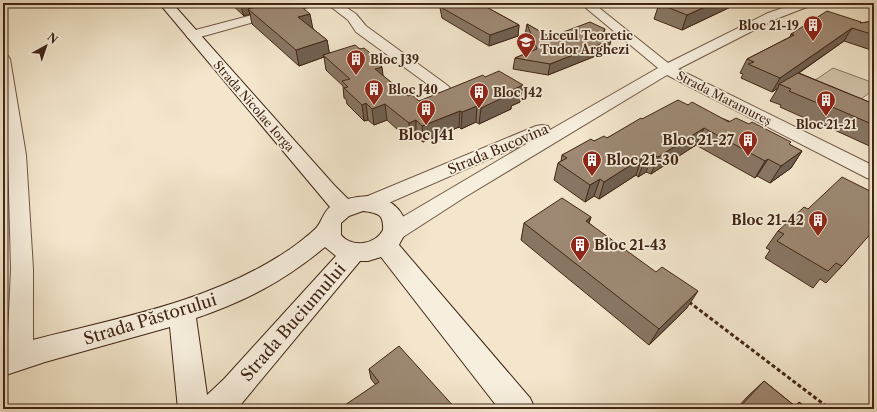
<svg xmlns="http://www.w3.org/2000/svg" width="877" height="412" font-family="'Libre Caslon Text',serif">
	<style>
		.green { fill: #d5c5ad; stroke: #8b7561 }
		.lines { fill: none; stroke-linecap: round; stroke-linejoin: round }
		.street-casing { stroke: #6e5543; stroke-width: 2 }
		.secondary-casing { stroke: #412515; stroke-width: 2 }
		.path { stroke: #412515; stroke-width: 3; stroke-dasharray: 4 2.5; stroke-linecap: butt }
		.street { fill: #f7efde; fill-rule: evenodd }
		.secondary { fill: #f7efde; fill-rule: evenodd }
		.wall { fill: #887664; stroke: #412515 }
		.shaded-wall { fill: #6f6051; stroke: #412515 }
		.building { fill: #9e8974; stroke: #412515 }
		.labels { text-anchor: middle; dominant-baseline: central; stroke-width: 3.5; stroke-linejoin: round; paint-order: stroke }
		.far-poi-label { font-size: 12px; font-weight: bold; fill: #412515; stroke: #f7efde; text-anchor: start }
		.far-street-label { font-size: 12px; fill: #412515; stroke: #f7efde }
		.poi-label { font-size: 14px; font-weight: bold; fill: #412515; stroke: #f7efde; text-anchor: end }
		.street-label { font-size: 14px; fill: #412515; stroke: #f7efde }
		.near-street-label { font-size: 17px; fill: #412515; stroke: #f7efde }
	</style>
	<rect width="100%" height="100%" fill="#f3e6cc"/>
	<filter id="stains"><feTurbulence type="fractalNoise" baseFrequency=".005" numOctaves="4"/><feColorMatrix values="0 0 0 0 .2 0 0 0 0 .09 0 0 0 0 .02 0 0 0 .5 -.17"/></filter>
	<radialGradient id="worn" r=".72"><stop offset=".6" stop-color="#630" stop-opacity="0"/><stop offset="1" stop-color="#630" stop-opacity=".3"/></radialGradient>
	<path class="green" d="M833,68L874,83V89L855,104L808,85Z"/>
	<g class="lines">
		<defs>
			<path id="street" d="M298,3H317L315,5L193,39L188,38L186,35L188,32Z
				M326,3H340L356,14L366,26L447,85L450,88L447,91L442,93L437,91L356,32L348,20Z
				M580,3H593L668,63L768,13L797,3H814L812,5L776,19L678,69L874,166V180L867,178L667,75L465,197L403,237L396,239L389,237L385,231L389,225L533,140L377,208L370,210L363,208L360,203L363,198L536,126L542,125L548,126L550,130L658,68Z
				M3,55L8,56L10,59L26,155L33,269V357L29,366L20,369L11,366L7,357L11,269L8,155L3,115Z"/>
			<path id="secondary" d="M159,3H172L334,185L348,199C369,193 392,196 403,216C406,220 407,225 406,231C405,235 401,240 399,245L530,398L535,409H499L381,257L368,261H360L237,409H178L170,327L45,362L3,376V348C97,321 200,308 284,253C291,249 312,233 317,227C322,221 323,213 330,207ZM363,211C378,213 384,214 383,230C375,245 352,248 341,235V223L349,216ZM325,247L336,256L224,379L207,395L196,318C246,301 284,281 325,247Z"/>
		</defs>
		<use href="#street" class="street-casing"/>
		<use href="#secondary" class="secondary-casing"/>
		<path class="path" d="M689,302L830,409"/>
		<use href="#street" class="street"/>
		<use href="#secondary" class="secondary"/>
	</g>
	<path class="wall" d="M230,3H297L313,29L327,40L329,53L360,49L380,61L383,76L408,96L419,101L520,102L511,106V109L479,124L476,122L461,129L459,127L423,142L416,137L409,140L387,120L374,125L368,120L364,121L347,104L346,99L344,98L343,86L326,70L324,57L299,66L252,24L250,14L244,16Z
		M439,3H479L519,25L518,36L489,46L442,18Z
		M662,3H739L682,30L654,19L659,4Z
		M874,21V51L844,41L799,73L874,104V148L819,123L818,124L780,107L781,105L770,101L778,88L772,92L741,78L743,74L740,73L747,59L790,37L791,34Z
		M527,24L550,37L605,29L604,33L611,40L608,51L548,75L513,69L515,58L531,51L525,35Z
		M688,105L790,145L802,151L791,168L770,183L757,176L755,178L696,145L651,174L646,172L638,177L636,175L599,199L594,196L585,202L554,180L558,163L561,161L562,155L594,141L607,138L642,119Z
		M874,193V240L868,236L842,266L826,283L820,279L813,288L765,258L770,250L766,248L778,231L808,209Z
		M591,217L589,223L687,308L649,345L521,240L524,223Z
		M369,369L456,409L375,384L371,379Z
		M764,381L795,406L799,402L808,409H736L748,396Z"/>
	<path class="shaded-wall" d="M96,3H115L98,7Z
		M240,3H284L248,9L250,14L244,16Z
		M714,3H739L682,30L687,15Z
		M310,14L313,29L301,32L298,17Z
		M519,25L518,36L489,46L490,35Z
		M852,28L844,41L781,85L779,84L778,88L772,92L780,78Z
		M327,40L330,56L323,55L324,57L299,66L296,50Z
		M611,40L608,51L548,75L550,64Z
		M380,61L381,67H382L384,83L375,69L377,63Z
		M523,85L520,102L511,106V109L479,124L481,108L510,91Z
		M366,103L368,120L364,121L362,105Z
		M385,104L387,120L374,125L372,109Z
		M477,106L476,122L461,129L462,112Z
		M460,111L459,127L423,142L422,126Z
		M416,120V137L409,140V123Z
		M704,128L696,145L651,174L658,157Z
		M802,151L791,168L770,183L781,166Z
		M653,155L646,172L638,177L645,160Z
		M642,158L636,175L599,199L604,182Z
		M768,159L757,176L755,178L765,161Z
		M600,179L594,196L585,202L590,185Z
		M591,217L585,234L586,221Z
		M698,291L687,308L649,345L659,329Z"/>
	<path class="building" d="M272,3H297L310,14L298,17L327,40L296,50L248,9Z
		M441,3H479L519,25L490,35L442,8Z
		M662,3H714L687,15L659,4Z
		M827,11L861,22L860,23L874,21V35L852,28L780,78L748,64L754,62L747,59L794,35L791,34Z
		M590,22L605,29L603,33L611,40L550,64L515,58L537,49L527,24L550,37Z
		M355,45L360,49L364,48L380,61L377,63L382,67L375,69L408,96L412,95L419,101L483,75L485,77L499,71L523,85L510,91L513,93L481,108L477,106L462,112L460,111L422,126L416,120L409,123L385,104L372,109L366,103L362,105L344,88L348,87L342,81L350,79L323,55Z
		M798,73L874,104V125L830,106L829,108L789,91L791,89L779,84Z
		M678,100L688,105L692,102L729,122L736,118L749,124L752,122L791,142L789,144L802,151L781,166L768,159L765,161L704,128L658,157L653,155L645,160L642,158L604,182L600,179L590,185L558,163L567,158L562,155L591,139L594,141L604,136L607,138L641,118L642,119Z
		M842,177L874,193V230L842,266L836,263L828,271L777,241L784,234L778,231L804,207L808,209Z
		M562,198L591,217L586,221L656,272L662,267L698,291L659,329L524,223Z
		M399,346L456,409H339L379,382L369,369Z
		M764,381L796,407L799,402L808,409H738Z"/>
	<defs>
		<symbol id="building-pin" viewBox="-11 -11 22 30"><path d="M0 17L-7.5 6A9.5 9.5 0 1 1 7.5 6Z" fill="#8f2418" stroke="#f7efde"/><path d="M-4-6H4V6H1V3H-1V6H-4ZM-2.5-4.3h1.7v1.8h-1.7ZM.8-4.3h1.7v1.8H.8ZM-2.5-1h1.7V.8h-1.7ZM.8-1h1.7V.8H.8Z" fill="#fff"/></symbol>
		<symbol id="school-pin" viewBox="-11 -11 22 30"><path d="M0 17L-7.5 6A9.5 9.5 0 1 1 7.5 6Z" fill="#8f2418" stroke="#f7efde"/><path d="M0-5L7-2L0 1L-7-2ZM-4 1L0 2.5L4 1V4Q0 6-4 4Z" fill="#fff"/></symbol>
	</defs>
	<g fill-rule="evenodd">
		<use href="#building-pin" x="802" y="14" width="22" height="30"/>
		<use href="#school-pin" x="515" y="31" width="22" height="30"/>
		<use href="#building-pin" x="345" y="48" width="22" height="30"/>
		<use href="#building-pin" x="363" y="78" width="22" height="30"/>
		<use href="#building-pin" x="468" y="81" width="22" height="30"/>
		<use href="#building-pin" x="815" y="89" width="22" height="30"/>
		<use href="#building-pin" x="415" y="98" width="22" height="30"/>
		<use href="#building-pin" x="737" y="129" width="22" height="30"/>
		<use href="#building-pin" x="581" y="149" width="22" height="30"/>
		<use href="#building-pin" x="807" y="209" width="22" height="30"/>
		<use href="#building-pin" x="569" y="234" width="22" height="30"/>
	</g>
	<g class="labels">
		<g class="far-poi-label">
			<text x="799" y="25" text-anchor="end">Bloc 21-19</text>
			<text x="540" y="35">Liceul Teoretic<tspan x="540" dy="14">Tudor Arghezi</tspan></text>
			<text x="370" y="59">Bloc J39</text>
			<text x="388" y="89">Bloc J40</text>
			<text x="493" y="92">Bloc J42</text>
			<text x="826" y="124" text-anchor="middle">Bloc 21-21</text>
		</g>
		<g class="far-street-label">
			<text transform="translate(724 98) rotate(27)">Strada Maramureș</text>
			<text transform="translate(254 106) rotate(49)">Strada Nicolae Iorga</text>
		</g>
		<g class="poi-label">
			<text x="426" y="135" text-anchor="middle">Bloc J41</text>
			<text x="734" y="140">Bloc 21-27</text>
			<text x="606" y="160" text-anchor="start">Bloc 21-30</text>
			<text x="804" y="220">Bloc 21-42</text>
			<text x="594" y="245" text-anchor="start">Bloc 21-43</text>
		</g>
		<g class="street-label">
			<text transform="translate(498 149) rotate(-23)">Strada Bucovina</text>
		</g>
		<g class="near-street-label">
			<text transform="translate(150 319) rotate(-17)">Strada Păstorului</text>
			<text transform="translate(293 322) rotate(-49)">Strada Buciumului</text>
		</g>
	</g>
	<rect width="877" height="412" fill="none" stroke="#f3e6cc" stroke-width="16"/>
	<rect x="4" y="4" width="869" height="404" fill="none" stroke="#412515" stroke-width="2"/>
	<rect x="8" y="8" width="861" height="396" fill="none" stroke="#412515"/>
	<g transform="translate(46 46) rotate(40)" stroke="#f7efde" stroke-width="3" paint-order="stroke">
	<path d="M0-3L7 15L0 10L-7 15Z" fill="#412515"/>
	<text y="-6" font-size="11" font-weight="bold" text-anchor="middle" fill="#412515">N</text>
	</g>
	<rect width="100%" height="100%" filter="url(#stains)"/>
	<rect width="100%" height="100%" fill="url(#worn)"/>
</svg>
